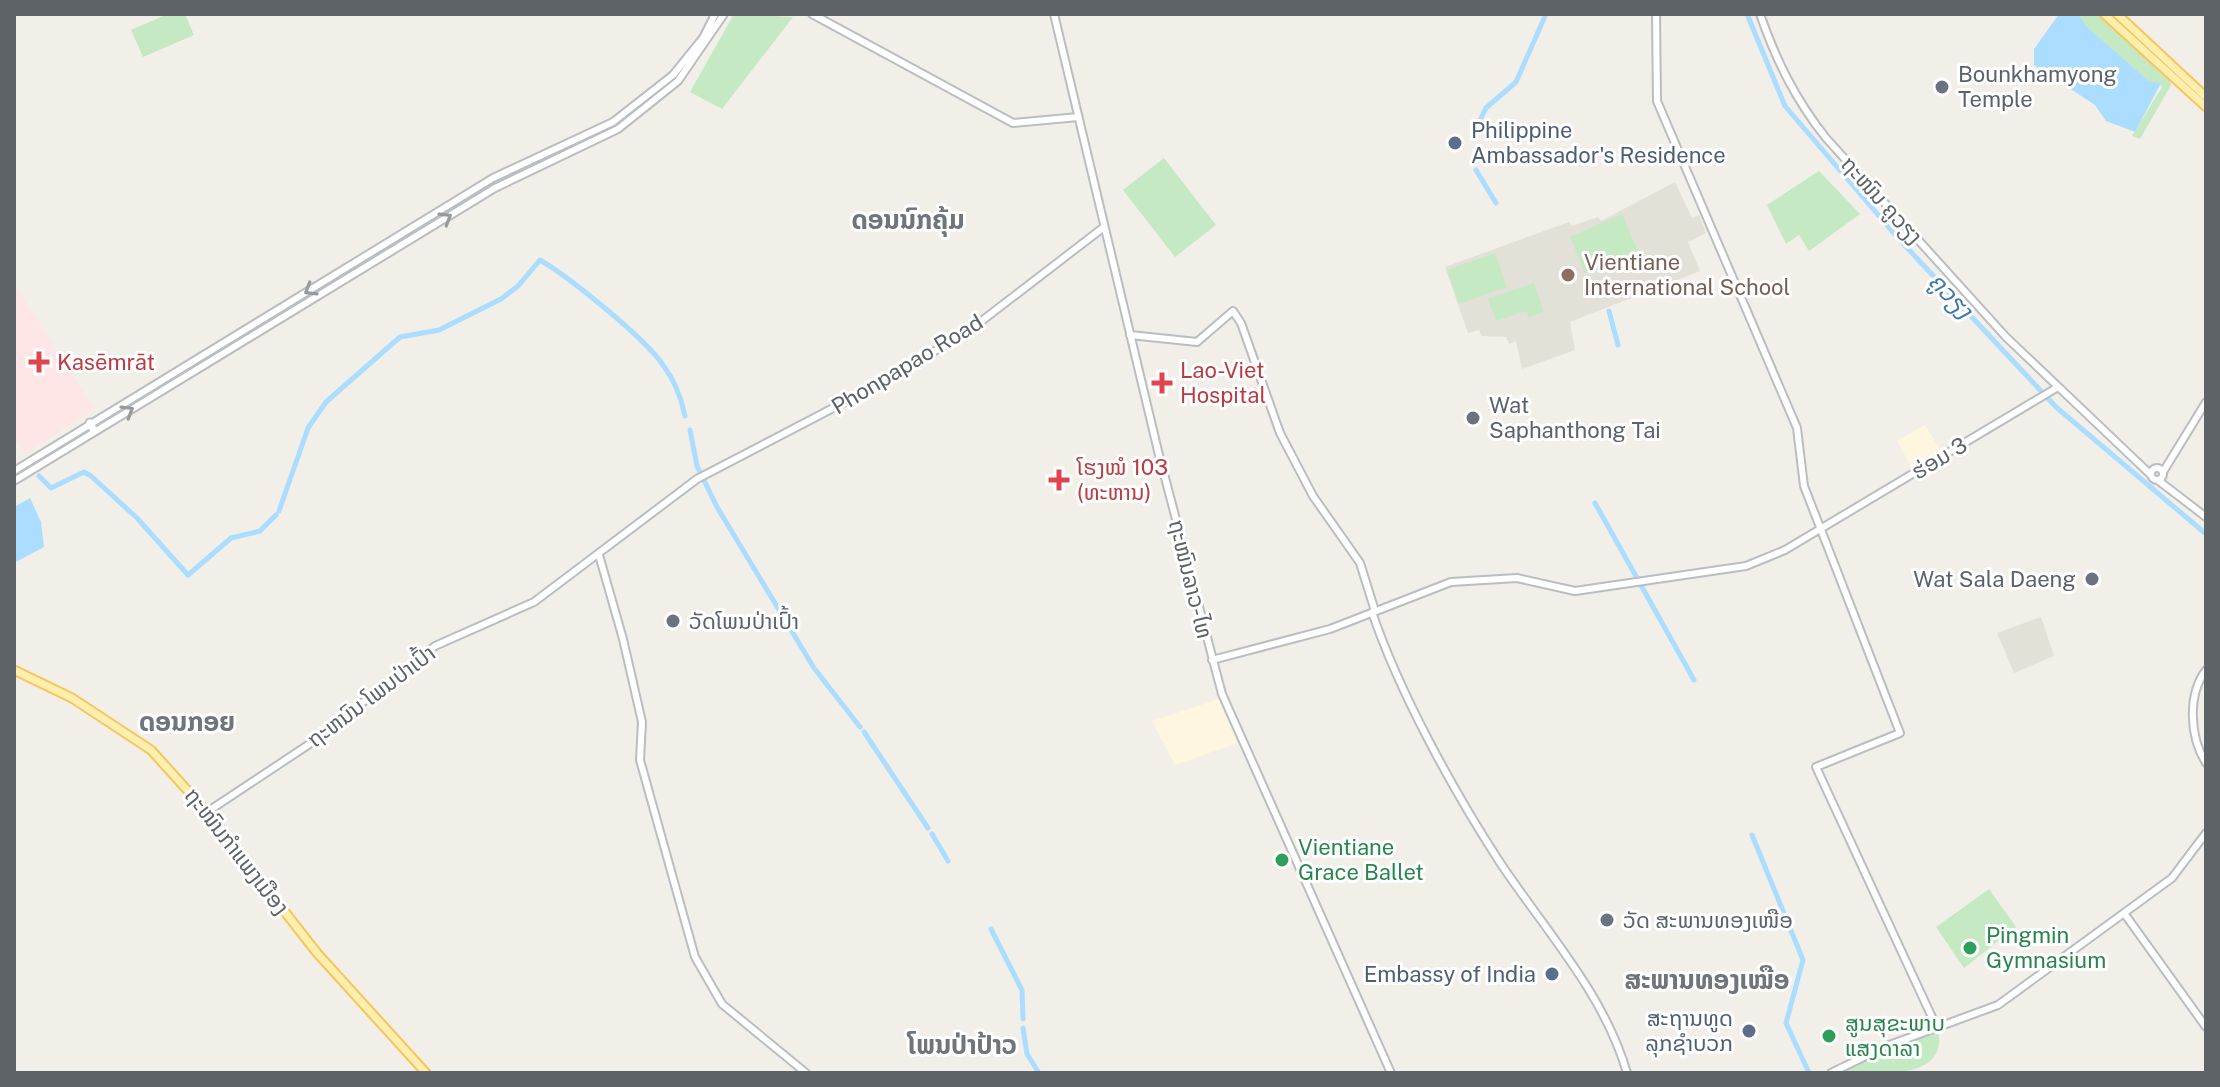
<svg xmlns="http://www.w3.org/2000/svg" width="2220" height="1087" font-family="'Public Sans','Noto Sans Lao',sans-serif">
	<style>
		.commercial { fill: #fff6df }
		.education { fill: #e3e0d8 }
		.medical { fill: #fde6e5 }
		.green { fill: #c5e9c3 }
		.water { fill: #adf }
		.lines { fill: none; stroke-linecap: round; stroke-linejoin: round }
		.canal { stroke: #adf; stroke-width: 5 }
		.tertiary-casing { stroke: #babdc1; stroke-width: 10 }
		.secondary-casing { stroke: #babec3; stroke-width: 11 }
		.primary-casing { stroke: #f8c55a; stroke-width: 11 }
		.tertiary { stroke: #fff; stroke-width: 6 }
		.secondary { stroke: #fff; stroke-width: 7 }
		.primary { stroke: #ffefaf; stroke-width: 7 }
		.oneway { stroke: #969a9d }
		.worship-dot { fill: #6b7280; stroke: #fff; stroke-width: 3 }
		.service-dot { fill: #5c6f8a; stroke: #fff; stroke-width: 3 }
		.education-dot { fill: #8d6e63; stroke: #fff; stroke-width: 3 }
		.health-dot { fill: #e0444e; stroke: #fff; stroke-width: 3 }
		.leisure-dot { fill: #2e9e5b; stroke: #fff; stroke-width: 3 }
		.labels { text-anchor: middle; dominant-baseline: central; stroke-width: 6; stroke-linejoin: round; paint-order: stroke }
		.worship-label { font-size: 22px; fill: #5b616d; stroke: #fff; text-anchor: start }
		.service-label { font-size: 22px; fill: #4e5e75; stroke: #fff; text-anchor: end }
		.street-label { font-size: 22px; fill: #5e6368; stroke: #fff }
		.education-label { font-size: 22px; fill: #785e54; stroke: #fff; text-anchor: start }
		.health-label { font-size: 22px; fill: #be3a42; stroke: #fff; text-anchor: start }
		.leisure-label { font-size: 22px; fill: #27864d; stroke: #fff; text-anchor: start }
		.water-label { font-size: 24px; font-style: italic; fill: #3d79ae; stroke: #fff }
		.quarter-label { font-size: 26px; font-weight: bold; fill: #6f757a; stroke: #fff }
	</style>
	<rect width="100%" height="100%" fill="#f1efe7"/>
	<path class="commercial" d="M1925,425L1941,451L1912,468L1897,441Z
		M1219,699L1237,743L1175,765L1152,721Z"/>
	<path class="education" d="M1675,182L1692,218L1699,215L1706,233L1688,242L1700,271L1570,322L1575,350L1522,369L1516,341L1509,344L1506,337L1482,336L1479,330L1468,333L1445,267L1569,222L1571,226L1598,217L1601,221Z
		M2041,617L2054,656L2014,673L1997,633Z"/>
	<path class="medical" d="M14,284L94,409L26,453L14,441Z"/>
	<path class="green" d="M168,14H185L194,35L143,57L131,30Z
		M734,14L793,17L722,109L690,92Z
		M2078,14H2097L2169,78L2171,85L2140,139L2132,136L2162,87L2160,84L2150,82L2086,27Z
		M1164,158L1216,225L1175,257L1123,190Z
		M1819,171L1860,214L1809,251L1799,235L1786,244L1767,205Z
		M1622,214L1638,251L1585,273L1570,237Z
		M1495,253L1507,287L1459,304L1447,270Z
		M1534,283L1544,312L1529,317L1527,311L1496,321L1488,299Z
		M1989,889L2016,927L1964,968L1936,927Z
		M1937,1028C1954,1085 1863,1073 1831,1073Z"/>
	<path class="water" d="M2059,14H2078L2087,27L2150,82L2161,83L2135,132L2106,121L2095,105L2034,65V49Z
		M30,498L41,522L44,547L14,563V507Z"/>
	<g class="lines">
		<path class="canal" d="M1747,14L1785,106L1897,237L2056,407L2206,534
			M1473,134L1486,108L1516,82L1546,14
			M1476,170L1496,203
			M1589,286L1597,294
			M1609,311L1618,345
			M690,430L697,466L717,507L814,668L860,727
			M39,476L51,488L84,472L91,476L137,518L188,575L231,538L260,531L276,515
			M1595,503L1694,680
			M279,511L308,428L326,402L400,337L439,330L501,299L518,286L540,260C569,277 645,338 663,365C675,381 681,396 685,416
			M864,732L928,828
			M932,834L948,861
			M1752,835L1803,960L1786,1023L1809,1073
			M991,929L1022,990L1023,1019
			M1023,1028L1027,1054L1039,1073"/>
		<defs>
			<path id="tertiary" d="M812,14L1013,123L1078,117
				M1054,14L1158,451L1222,694L1391,1073
				M1656,14L1657,101L1797,428L1804,486L1900,733L1816,767L1937,1028
				M1760,14C1776,60 1795,99 1826,138L2006,337L2151,475
				M1130,335L1197,342L1233,311L1241,323L1280,433L1313,496L1360,563L1375,611
				M2151 474a6 6 0 1 1 12 0a6 6 0 1 1-12 0Z
				M14,471L493,178L613,122L673,75L703,38L715,14
				M2163,472L2206,402
				M14,481L495,188L618,129L678,81L724,14
				M2159,481L2206,517
				M599,555L623,639L642,722L640,760L695,957L722,1004L806,1073
				M1372,612C1399,692 1453,790 1499,861C1544,929 1604,993 1627,1073
				M1212,660L1330,629L1451,582L1517,578L1575,591L1746,566L1785,550L2058,387
				M2206,670C2187,695 2190,738 2206,763
				M207,812L308,745L435,646L534,602L697,479L860,394L966,333L1104,227
				M2124,913L2206,1027
				M1831,1073L1884,1047L1998,1005L2172,878L2206,833"/>
			<path id="secondary" d="M90,423L94,431"/>
			<path id="primary" d="M2104,14L2206,107
				M2117,14L2206,97
				M14,670L72,698L151,750L207,812L317,953L426,1073"/>
		</defs>
		<use href="#tertiary" class="tertiary-casing"/>
		<use href="#secondary" class="secondary-casing"/>
		<use href="#primary" class="primary-casing"/>
		<use href="#tertiary" class="tertiary"/>
		<use href="#secondary" class="secondary"/>
		<use href="#primary" class="primary"/>
	</g>
	<defs><path id="oneway-chevron" d="M-2-3.5L2.5 0L-2 3.5" fill="none" stroke-width="1.6" stroke-linecap="round" stroke-linejoin="round" transform="scale(2)"/></defs>
	<g class="oneway">
		<use href="#oneway-chevron" transform="translate(446 218) rotate(-31)"/>
		<use href="#oneway-chevron" transform="translate(310 290) rotate(149)"/>
		<use href="#oneway-chevron" transform="translate(128 411) rotate(-31)"/>
	</g>
	<g class="worship-dot">
		<circle cx="1942" cy="87" r="8"/>
		<circle cx="1473" cy="418" r="8"/>
		<circle cx="2092" cy="579" r="8"/>
		<circle cx="673" cy="621" r="8"/>
		<circle cx="1607" cy="920" r="8"/>
	</g>
	<g class="service-dot">
		<circle cx="1455" cy="143" r="8"/>
		<circle cx="1552" cy="974" r="8"/>
		<circle cx="1749" cy="1031" r="8"/>
	</g>
	<circle class="education-dot" cx="1568" cy="275" r="8"/>
	<g class="health-dot">
		<path d="M35 350h8v8h8v8h-8v8h-8v-8h-8v-8h8z"/>
		<path d="M1158 371h8v8h8v8h-8v8h-8v-8h-8v-8h8z"/>
		<path d="M1055 468h8v8h8v8h-8v8h-8v-8h-8v-8h8z"/>
	</g>
	<g class="leisure-dot">
		<circle cx="1282" cy="860" r="8"/>
		<circle cx="1970" cy="948" r="8"/>
		<circle cx="1829" cy="1036" r="8"/>
	</g>
	<g class="labels">
		<g class="worship-label">
			<text x="1958" y="74">Bounkhamyong<tspan x="1958" dy="25">Temple</tspan></text>
			<text x="1489" y="405">Wat<tspan x="1489" dy="25">Saphanthong Tai</tspan></text>
			<text x="2076" y="579" text-anchor="end">Wat Sala Daeng</text>
			<text x="689" y="621">ວັດໂພນປ່າເປົ້າ</text>
			<text x="1623" y="920">ວັດ ສະພານທອງເໜືອ</text>
		</g>
		<g class="service-label">
			<text x="1471" y="130" text-anchor="start">Philippine<tspan x="1471" dy="25">Ambassador's Residence</tspan></text>
			<text x="1536" y="974">Embassy of India</text>
			<text x="1733" y="1018">ສະຖານທູດ<tspan x="1733" dy="25">ລຸກຊຳບວກ</tspan></text>
		</g>
		<g class="street-label">
			<text transform="translate(1882 200) rotate(48)">ຖະໜົນ ຄູວຽງ</text>
			<text transform="translate(907 364) rotate(-31)">Phonpapao Road</text>
			<text transform="translate(1939 458) rotate(-31)">ຮ່ອມ 3</text>
			<text transform="translate(1191 579) rotate(76)">ຖະໜົນລາວ-ໄທ</text>
			<text transform="translate(371 696) rotate(-37)">ຖະຫນົນ ໂພນປ່າເປົ້າ</text>
			<text transform="translate(237 851) rotate(52)">ຖະໜົນກຳແພງເມືອງ</text>
		</g>
		<g class="education-label">
			<text x="1584" y="262">Vientiane<tspan x="1584" dy="25">International School</tspan></text>
		</g>
		<g class="health-label">
			<text x="57" y="362">Kasēmrāt</text>
			<text x="1180" y="370">Lao-Viet<tspan x="1180" dy="25">Hospital</tspan></text>
			<text x="1077" y="467">ໂຮງໝໍ 103<tspan x="1077" dy="25">(ທະຫານ)</tspan></text>
		</g>
		<g class="leisure-label">
			<text x="1298" y="847">Vientiane<tspan x="1298" dy="25">Grace Ballet</tspan></text>
			<text x="1986" y="935">Pingmin<tspan x="1986" dy="25">Gymnasium</tspan></text>
			<text x="1845" y="1023">ສູນສຸຂະພາບ<tspan x="1845" dy="25">ແສງດາລາ</tspan></text>
		</g>
		<g class="water-label">
			<text transform="translate(1951 295) rotate(47)">ຄູວຽງ</text>
		</g>
		<g class="quarter-label">
			<text x="908" y="219">ດອນນົກຄຸ້ມ</text>
			<text x="187" y="721">ດອນກອຍ</text>
			<text x="1707" y="979">ສະພານທອງເໝືອ</text>
			<text x="962" y="1044">ໂພນປ່າປ້າວ</text>
		</g>
	</g>
	<rect width="2220" height="1087" fill="none" stroke="#5e6368" stroke-width="32"/>
</svg>
